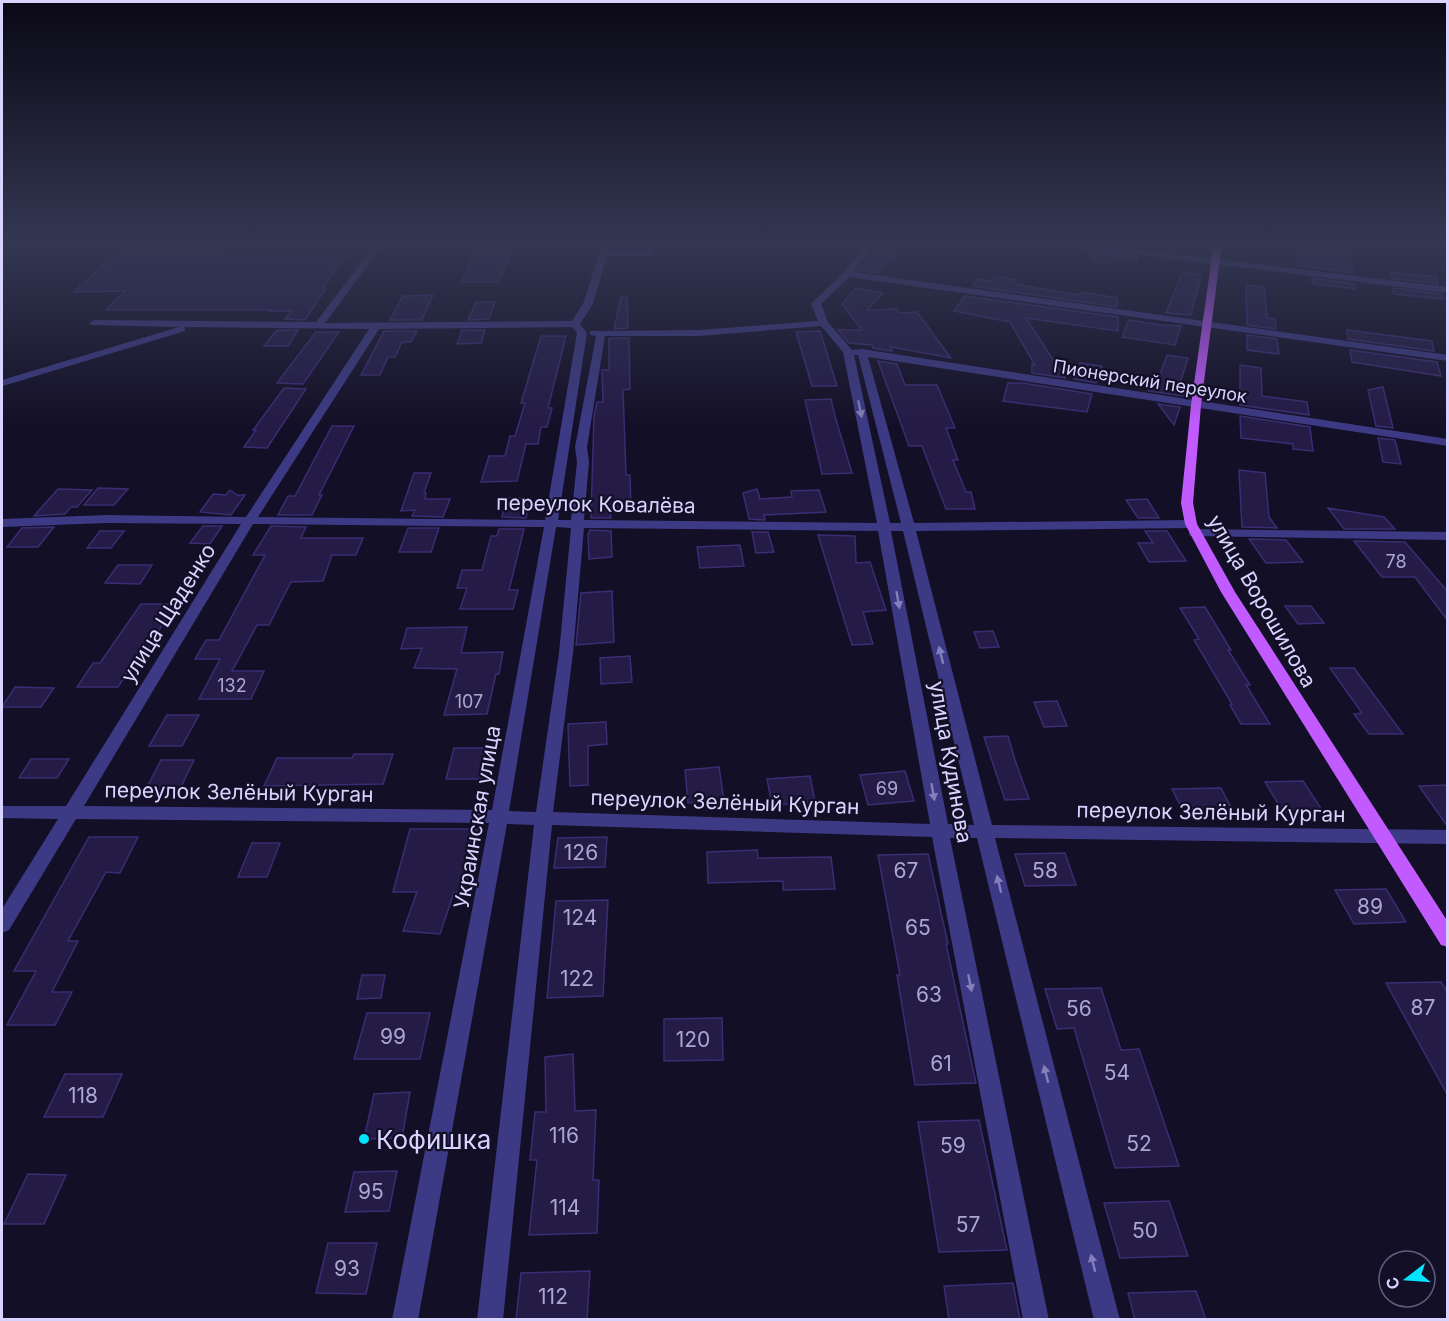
<svg xmlns="http://www.w3.org/2000/svg" width="1449" height="1321" font-family="Inter,sans-serif">
	<style>
		.building { fill: #241b47; stroke: #3b2d73; stroke-width: 1.5 }
		.lines { fill: none; stroke-linecap: round; stroke-linejoin: round }
		.minor { fill: #3d3a85; fill-rule: evenodd }
		.major { fill: #c25bff; fill-rule: evenodd }
		.oneway { fill: #837fbc }
		.poi-dot { fill: #00e5ff; stroke: #130f26; stroke-width: 2 }
		.labels { text-anchor: middle; dominant-baseline: central; stroke-width: 4.5; stroke-linejoin: round; paint-order: stroke }
		.far-street-label { font-size: 18px; fill: #d9d4ff; stroke: #130f26 }
		.number-label { font-size: 18px; fill: #aca6d1 }
		.street-label { font-size: 21px; fill: #d9d4ff; stroke: #130f26 }
		.near-number-label { font-size: 21px; fill: #aca6d1 }
		.near-poi-label { font-size: 26px; fill: #d9d4ff; stroke: #130f26; text-anchor: start }
	</style>
	<rect width="100%" height="100%" fill="#130f26"/>
	<path class="building" d="M189,242H229L218,254H346L324,286L326,288L305,320L285,319L292,311H270L271,310H106L125,291L74,292L125,245H186Z
		M480,242H515L499,282H461Z
		M884,242H907L878,273L857,270Z
		M1302,242H1348L1353,273L1296,265Z
		M1078,250L1137,257V261L1112,257L1109,263L1094,261V253Z
		M1182,272L1201,275L1191,315L1166,313Z
		M1390,272L1436,277L1438,284L1391,278Z
		M995,276L1015,280L1013,283L1036,288L1080,295L1083,292L1117,298V307L972,286L978,279L991,282Z
		M1312,278L1355,284L1356,289L1313,284Z
		M1246,285L1264,287L1267,318L1275,319L1276,329L1247,325Z
		M856,288L883,293L867,310L897,309L899,313L917,312L951,358L891,347L892,351L873,348L872,345L849,343L838,330H862L842,304Z
		M1393,288L1442,294L1443,299L1394,294Z
		M433,295L422,320H390L403,296Z
		M965,296L1118,317V331L1026,318L1065,378L1032,373V364L1035,365L1010,322L954,311Z
		M621,297H627L628,328L614,329Z
		M476,302H495L489,319L468,320Z
		M1129,320L1162,325L1181,326L1175,345L1122,337Z
		M277,330H298L288,346H264Z
		M462,330H485L481,343L457,344Z
		M1347,330L1432,341L1434,351L1348,339Z
		M384,331H417L411,342H402L395,357H388L380,375H361Z
		M820,331L837,386H812L796,332Z
		M316,332H339L303,384L277,383Z
		M1247,335L1277,339L1279,354L1247,350Z
		M541,336H566L548,408H552L547,427H541L538,444H526L517,481L481,482L489,456H505L510,436H515L525,403H521Z
		M612,338H629L630,389L623,390L626,475H630L631,509L610,510L611,518H591L594,416L597,402H603L602,370H609V339Z
		M1350,350L1437,362L1441,376L1352,362Z
		M1167,355L1188,358L1179,386L1186,387L1183,396L1149,391L1140,379L1157,382Z
		M878,361L897,364L905,385H937L955,428H946L958,460H953L966,492H971L975,509H946L922,446H909Z
		M1080,363L1102,366L1096,383L1074,379Z
		M1240,365L1261,368L1262,396L1307,402L1309,415L1240,405Z
		M1008,383H1023L1092,394L1087,412L1003,401Z
		M1383,387L1393,428L1376,426L1368,390Z
		M284,388L306,389L267,448L244,447L256,430H253Z
		M831,399L835,416L852,473L822,474L805,400Z
		M1158,404L1180,407L1174,425Z
		M1240,416L1310,427L1313,451L1293,449V444L1241,438Z
		M332,426H354L319,495H322L312,515H278L288,496H295Z
		M1378,438L1395,440L1401,464L1383,462Z
		M1239,470L1265,473L1269,517L1277,528L1242,527Z
		M414,473H431L424,493H426L425,499H450L443,517L412,516L415,510L401,511Z
		M98,488L128,489L114,505H84Z
		M58,489L92,490L77,507H71L65,514L34,516Z
		M757,489L760,499L792,497L791,491L819,490L826,512L764,515L765,520L749,519L743,493Z
		M230,490L237,495H245L231,515L200,512L213,494L226,495Z
		M506,498H531L526,518L502,517Z
		M1147,499L1159,518H1138L1126,500Z
		M1328,508L1384,517L1395,529H1344Z
		M203,526H222L210,544L190,543Z
		M271,526L306,527L301,538H363L356,555H332L323,581L291,582L269,625H257L232,671H264L251,699H199L220,659H195L206,640H219L265,555H253Z
		M54,527L38,547H7L22,528Z
		M408,528H439L431,552H399Z
		M499,529H524L509,590H518L513,609H460L467,588H457L462,570H482L491,536H497Z
		M590,530L611,531L612,557L589,559L588,535Z
		M100,531H124L111,548H87Z
		M1145,531H1167L1186,561L1149,562L1138,543H1153Z
		M752,532H768L774,552L756,553Z
		M818,535L855,536L856,563L870,562L886,610L863,612L873,644L852,645Z
		M1249,539L1286,540L1303,562L1266,563Z
		M1354,541L1405,542L1448,592V621L1415,577H1382Z
		M740,545L744,566L700,568L697,547Z
		M118,565H152L140,584L105,583Z
		M612,591L614,642L576,645L581,593Z
		M141,604H175L147,650H142L118,687H77L93,663H100Z
		M1285,606H1311L1324,623L1298,624Z
		M1205,607L1231,650H1228L1250,685H1246L1270,724H1241L1230,705L1232,704L1194,640L1199,639L1180,608Z
		M467,627L461,653L503,652L499,674H496L487,714L444,715L457,669L414,668L422,648L401,649L407,628Z
		M993,631L999,647L980,648L974,632Z
		M630,656L632,682L601,684L600,658Z
		M1330,668H1354L1403,734H1369L1354,714L1362,713Z
		M15,687L54,688L41,707H2Z
		M1057,701L1067,726L1044,727L1034,702Z
		M167,715H199L182,746H149Z
		M606,722L607,744L588,746V785L570,786L568,724Z
		M1008,736L1015,760L1029,799L1005,800L984,737Z
		M454,748H493L486,779H446Z
		M354,754H393L383,784L264,786L277,758H352Z
		M31,759H69L57,778H19Z
		M161,760H194L180,789H146Z
		M719,767L724,801L688,803L685,770Z
		M905,771L914,801L868,805L860,775Z
		M810,776L815,802L772,805L767,779Z
		M1303,781L1322,810L1283,812L1265,782Z
		M1448,785V827L1419,786Z
		M1221,788L1232,809L1183,811L1172,789Z
		M410,829H478L464,893L454,892L440,934L403,931L417,892H393Z
		M89,837H138L120,873L106,872L68,941H78L52,992H72L55,1025H7L36,971H14Z
		M607,837L605,867L554,868L558,838Z
		M252,843H280L267,877H238Z
		M757,850L758,858L831,857L835,889L783,890V881L708,883L707,852Z
		M1065,853L1076,885L1025,886L1015,854Z
		M928,854L948,944H946L976,1083L915,1085L897,975H900L878,855Z
		M1386,889L1406,922L1354,924L1335,890Z
		M608,900L603,996L547,998L556,901Z
		M362,975H385L381,998L357,999Z
		M1441,982L1448,993V1096L1386,983Z
		M1101,988L1121,1050L1139,1049L1179,1166L1115,1168L1074,1028L1057,1029L1045,989Z
		M367,1013H430L420,1059H354Z
		M722,1018L723,1060L664,1061V1019Z
		M573,1054L575,1111L596,1110L593,1180H599L597,1233L529,1235L537,1160H530L535,1112H546L545,1057Z
		M65,1074H122L103,1117H44Z
		M410,1092L402,1138L364,1139L374,1094Z
		M979,1120L1007,1250L939,1252L918,1122Z
		M397,1171L389,1211L345,1212L354,1172Z
		M28,1174L66,1175L44,1224H4Z
		M1169,1201L1188,1256L1120,1258L1104,1203Z
		M328,1243H377L366,1294L316,1293Z
		M590,1271L587,1320H516L521,1273Z
		M1013,1283L1020,1320H949L944,1286Z
		M1196,1291L1206,1320H1135L1128,1293Z"/>
	<g class="lines">
		<path class="minor" d="M377,242H385L325,323L572,321L583,304L603,242H611L608,251L650,250L654,253L650,256H607L593,304L580,324L587,333L558,520H571L577,462L575,447L596,336L590,335V331L699,330L818,321L811,304L844,272L868,242H876L853,272L1448,355V361L849,277L821,304L828,322L852,350L862,349L1448,439V446L868,357L914,523L1191,520L1197,524L1191,528L916,531L992,825L1448,830V844L995,838L1120,1320H1094L977,838H950L1049,1320H1023L932,837L552,825L503,1320H477L534,825L507,824L418,1320H392L489,823L76,819L9,930L2,933V909L58,819L2,818V806H66L241,524L106,523L2,527V519L106,515L246,517L369,329L185,327V331L6,385L2,386V380L179,327L91,325L89,323L94,320L316,322ZM821,326L843,352L877,523L584,520L589,462L587,447L605,336H699ZM572,327L577,333L545,520L258,517L379,329ZM854,355H858L901,523H890ZM253,524L544,527L492,810L84,806ZM556,527L571,528L559,653L536,812L509,811ZM584,528L878,531L930,824L553,812L573,653ZM891,531H903L974,825L948,824Z
			M1050,242H1072L1448,287V293L1054,244Z
			M1195,529L1448,532V540L1190,536L1189,533L1190,530Z"/>
		<path class="major" d="M1214,242H1222L1201,405L1193,503L1197,524L1235,592L1448,922V947L1441,945L1221,592L1185,524L1181,503L1191,405Z"/>
	</g>
	<defs><path id="oneway-solid" d="M-6-.8H1V-3.2L6.5 0L1 3.2V.8H-6Z" transform="scale(1.5)"/></defs>
	<g class="oneway">
		<use href="#oneway-solid" transform="translate(860 409) rotate(78)"/>
		<use href="#oneway-solid" transform="translate(898 600) rotate(80)"/>
		<use href="#oneway-solid" transform="translate(941 655) rotate(-104)"/>
		<use href="#oneway-solid" transform="translate(933 792) rotate(80)"/>
		<use href="#oneway-solid" transform="translate(999 884) rotate(-104)"/>
		<use href="#oneway-solid" transform="translate(970 983) rotate(79)"/>
		<use href="#oneway-solid" transform="translate(1046 1074) rotate(-104)"/>
		<use href="#oneway-solid" transform="translate(1093 1263) rotate(-104)"/>
	</g>
	<linearGradient id="sky" x2="0" y2="1"><stop stop-color="#0a0815"/><stop offset="0.57" stop-color="#333752"/><stop offset="1" stop-color="#333752" stop-opacity="0"/></linearGradient>
	<rect width="1449" height="427" fill="url(#sky)"/>
	<circle class="poi-dot" cx="364" cy="1139" r="6"/>
	<g class="labels">
		<g class="far-street-label">
			<text transform="translate(1150 381) rotate(9)">Пионерский переулок</text>
		</g>
		<g class="number-label">
			<text x="1396" y="561">78</text>
			<text x="232" y="685">132</text>
			<text x="469" y="701">107</text>
			<text x="887" y="788">69</text>
		</g>
		<g class="street-label">
			<text transform="translate(596 504) rotate(1)">переулок Ковалёва</text>
			<text transform="translate(1262 601) rotate(60)">улица Ворошилова</text>
			<text transform="translate(168 613) rotate(-58)">улица Щаденко</text>
			<text transform="translate(951 762) rotate(80)">улица Кудинова</text>
			<text transform="translate(239 792) rotate(1)">переулок Зелёный Курган</text>
			<text transform="translate(725 802) rotate(2)">переулок Зелёный Курган</text>
			<text transform="translate(1211 812) rotate(1)">переулок Зелёный Курган</text>
			<text transform="translate(477 817) rotate(-80)">Украинская улица</text>
		</g>
		<g class="near-number-label">
			<text x="581" y="852">126</text>
			<text x="906" y="870">67</text>
			<text x="1045" y="870">58</text>
			<text x="1370" y="906">89</text>
			<text x="580" y="917">124</text>
			<text x="918" y="927">65</text>
			<text x="577" y="978">122</text>
			<text x="929" y="994">63</text>
			<text x="1423" y="1007">87</text>
			<text x="1079" y="1008">56</text>
			<text x="393" y="1036">99</text>
			<text x="693" y="1039">120</text>
			<text x="941" y="1063">61</text>
			<text x="1117" y="1072">54</text>
			<text x="83" y="1095">118</text>
			<text x="564" y="1135">116</text>
			<text x="1139" y="1143">52</text>
			<text x="953" y="1145">59</text>
			<text x="371" y="1191">95</text>
			<text x="565" y="1207">114</text>
			<text x="968" y="1224">57</text>
			<text x="1145" y="1230">50</text>
			<text x="347" y="1268">93</text>
			<text x="553" y="1296">112</text>
		</g>
		<g class="near-poi-label">
			<text x="376" y="1139">Кофишка</text>
		</g>
	</g>
	<rect width="1449" height="1321" fill="none" stroke="#d9d4ff" stroke-width="6"/>
	<g transform="translate(1407 1279) rotate(253)"><circle r="28" fill="#130f26" stroke="#625e7d" stroke-width="1.5"/>
	<path d="M0-4.5L10 22L0 15L-10 22Z" fill="#00e5ff"/>
	<text y="-9" font-size="16" font-weight="bold" text-anchor="middle" fill="#d9d4ff">С</text>
	</g>
</svg>
